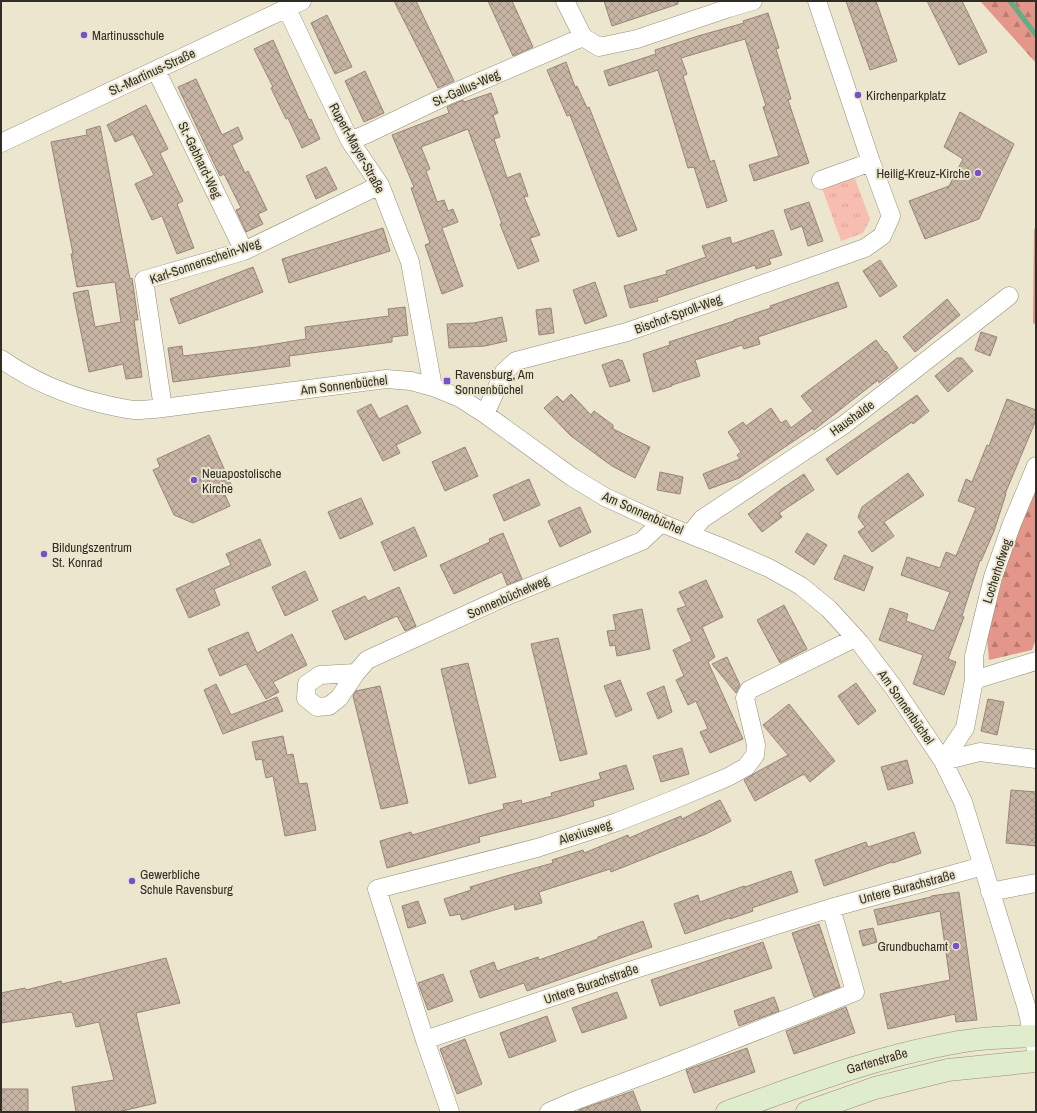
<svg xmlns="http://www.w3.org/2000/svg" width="1037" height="1113" font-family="'Archivo Narrow',sans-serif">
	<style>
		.grass { fill: url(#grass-tufts) }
		.forest { fill: url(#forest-firs) }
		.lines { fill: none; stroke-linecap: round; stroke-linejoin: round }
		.stream { stroke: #62ad86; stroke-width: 5 }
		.building { fill: url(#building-cross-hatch); stroke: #978575 }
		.minor-casing { stroke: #938e78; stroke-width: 19 }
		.secondary-casing { stroke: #938e78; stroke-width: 23 }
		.minor { stroke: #fff; stroke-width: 18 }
		.secondary { stroke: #e0edcd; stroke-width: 22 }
		.poi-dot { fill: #7751ca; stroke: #ece6cf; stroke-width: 1.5 }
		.labels { text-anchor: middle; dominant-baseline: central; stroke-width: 4; stroke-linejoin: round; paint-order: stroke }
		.poi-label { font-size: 13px; fill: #2f2d24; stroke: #ece6cf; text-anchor: start }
		.street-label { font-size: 13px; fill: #2f2d24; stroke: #ece6cf }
	</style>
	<defs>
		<pattern id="grass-tufts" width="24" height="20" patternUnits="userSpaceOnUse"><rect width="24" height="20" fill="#f8bdb1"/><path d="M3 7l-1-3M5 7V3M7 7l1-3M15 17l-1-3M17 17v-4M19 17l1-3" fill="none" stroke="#d5a398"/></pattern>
		<pattern id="forest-firs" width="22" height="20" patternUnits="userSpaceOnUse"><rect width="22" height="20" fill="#e39689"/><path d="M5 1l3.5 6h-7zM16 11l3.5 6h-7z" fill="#b87b70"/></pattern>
		<pattern id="building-cross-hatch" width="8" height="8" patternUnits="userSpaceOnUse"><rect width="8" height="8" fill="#c7b4a4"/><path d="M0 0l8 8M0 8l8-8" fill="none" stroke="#a29385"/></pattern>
	</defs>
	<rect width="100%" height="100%" fill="#ece6cf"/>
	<path class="grass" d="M854,176L870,219L863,233L841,241L822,188Z"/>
	<path class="forest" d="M980,1H1036V63Z
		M1036,225V325L1033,323L1034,230Z
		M1036,488V639L1032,650L989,660L987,638L1009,553Z"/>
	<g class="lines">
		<path class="stream" d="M1010,1L1036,35"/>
	</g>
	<path class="building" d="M394,1H416L454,81L438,88Z
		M488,1H512L533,47L513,56Z
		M604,1H678V4L612,26Z
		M846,1H876L897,61L870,70Z
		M927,1H962L987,52L959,65Z
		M768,13L779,48L776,49L791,99L788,100L809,163L754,181L749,165L779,156L763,107L766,106L745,39L681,58L687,74L683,76L710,162L714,160L727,201L707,208L694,167L688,168L658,70L609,86L604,71L656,54L655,50L698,36L744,23L743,21Z
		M327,15L352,67L335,74L311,23Z
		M273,40L309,120L311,119L320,139L302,148L288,118L286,119L271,88L273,87L254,49Z
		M566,62L575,87L577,86L587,108L589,107L637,230L618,237L570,115L567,116L547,70Z
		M365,71L384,113L364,122L345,81Z
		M196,79L222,135L238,127L243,139L232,145L245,173L248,171L267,210L258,214L263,224L246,232L236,210L241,208L224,174L220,176L178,87Z
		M491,93L498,113L493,115L500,137L494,139L507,178L520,173L528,196L524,197L540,235L530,238L539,261L518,269L500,224H502L468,129L421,147L430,169L426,171L437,202L444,200L448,211L453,209L458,222L442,228L463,286L442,294L425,245L430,243L411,188L414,187L392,135L449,113L447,107L463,100L464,102Z
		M146,105L168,149L160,153L183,201L177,204L194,248L177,254L162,216L152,220L135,184L154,175L133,134L115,142L107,125Z
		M960,112L1014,144L979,219L925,239L909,201L949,186L963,159L944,147Z
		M100,126L130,279L132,278L138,320H134L142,377L126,379L123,364L89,372L73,293L88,290L95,327L121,322L115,282L77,287L71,254H73L51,142L87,135L86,130Z
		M326,167L337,189L316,199L306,176Z
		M809,202L823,241L808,246L802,226L791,230L784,210Z
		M383,228L390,251L289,283L282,259Z
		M773,230L782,255L769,259L771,264L756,269L755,265L657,298L658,301L630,308L624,286L667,274L666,271L706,257L702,246L730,237L732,244Z
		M880,260L897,286L880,297L863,271Z
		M253,267L263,292L179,324L170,299Z
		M595,282L607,316L585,324L573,290Z
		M838,282L847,307L758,337L760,344L744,349L742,345L695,360L700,376L672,385V386L653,392L643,354L670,345L669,342L734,321V320L771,308L770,306Z
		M947,299L960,315L915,352L903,337Z
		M405,307L408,335L392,337V342L289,356L290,366L173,382L168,348L182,346L183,356L257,347L306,339L305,327L389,316L388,309Z
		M551,308L554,333L539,335L536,310Z
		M502,317L507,341L485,346L449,348L447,324L474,323Z
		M981,332L997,337L990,356L975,350Z
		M876,340L885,352L886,351L898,368L879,383L878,380L814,430L813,428L739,478L709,489L703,474L740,459L737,455L741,452L728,432L743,422L746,426L771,408L781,423L786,420L791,428L813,411L801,396Z
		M957,358H962L973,371L948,392L935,376Z
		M619,359L620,361L622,360L630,381L610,387L602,365Z
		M571,394L591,415L594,411L613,425V429L650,447L635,478L612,466L571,436L544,408L557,396L563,402Z
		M917,395L929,411L913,424L912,422L837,475L826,459Z
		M1007,399L1036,410V420L1005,494H1006L994,531L981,561L980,560L962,616L964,617L948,659L956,662L944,695L913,684L923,655L879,640L890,608L908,614L906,621L934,631L950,592L901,575L907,557L940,568L946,552L956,556L976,508L958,501L966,479L972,482L987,445L989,446Z
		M371,404L379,419L407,405L421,433L396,445L400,453L383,461L357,411Z
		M209,435L234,491L225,495L230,506L193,523L174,515L153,470L160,467L157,459Z
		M465,447L478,476L445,491L432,462Z
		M660,472L683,477L680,494L657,490Z
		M908,473L924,495L884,522L894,536L872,552L858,532L865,527L858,517L862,507Z
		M804,474L814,490L779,513L782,517L762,532L748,514L783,488Z
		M529,479L540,505L504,521L493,495Z
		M361,498L373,524L340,539L328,512Z
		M580,507L591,532L560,547L548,521Z
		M414,527L427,556L394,571L381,542Z
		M503,533L522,579L507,585L502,572L454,594L440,565L490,542L489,539Z
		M807,533L827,545L814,565L795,552Z
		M260,539L271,565L214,589L220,605L189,618L176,589L231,565L226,554Z
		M844,555L873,567L864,591L834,579Z
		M305,571L318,600L285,616L272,587Z
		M706,580L723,617L702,627L715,657L708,662L743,739L710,753L700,732L708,729L696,701L688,705L676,680L684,676L673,650L692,641L677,609L686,606L679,592Z
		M399,587L416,626L405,631L397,616L345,640L332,611L365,596L368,601Z
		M784,605L807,649L780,663L757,620Z
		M642,609L650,649L617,656L615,645L610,646L607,631L616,630L613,615Z
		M248,632L257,653L292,634L307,665L273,682L279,692L266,699L246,664L220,676L208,649Z
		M558,638L587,754L560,761L531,644Z
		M727,657L740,685L736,693L712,664Z
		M468,663L496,777L469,784L441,669Z
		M620,680L632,710L616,717L604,686Z
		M856,683L876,711L858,725L838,696Z
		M216,684L231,715L277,697L283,711L223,734L204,690Z
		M380,686L408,803L381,809L353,696L356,691Z
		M664,686L672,712L658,719L647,693Z
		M988,699L1004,702L997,735L981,731Z
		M789,704L835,761L810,782L804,774L755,801L744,780L755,773L788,755L763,725Z
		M283,736L287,755L293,754L299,784L307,783L316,830L285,836L273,776L266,778L262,759L256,760L252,742Z
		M682,748L689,774L661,782L653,756Z
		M907,760L913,783L888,790L881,767Z
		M626,765L634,789L593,801L594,806L558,817L479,837L480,842L387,868L380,841L411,832L412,835L493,812L504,809L503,804L513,802L521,800L522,804L552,796L551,793L601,779L599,773Z
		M1011,790L1036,792V846L1006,843Z
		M720,800L731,821L706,834L611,872L610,869L539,892L542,903L515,910L514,904L462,920L460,914L450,916L444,899L471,890L470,887L506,876L553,863L552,860L583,850L584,853L628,835L629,838L681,816L682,819Z
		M914,832L921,853L893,863L892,862L824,886L815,860L866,842L868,847Z
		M791,871L798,892L752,908L753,911L730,919L729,918L685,934L674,904L698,895L700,902L744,886L745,887Z
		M959,892L977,1020L956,1022L955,1014L888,1029L880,994L950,980L940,911L878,925L874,910L931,897V896Z
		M418,901L426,923L408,928L402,906Z
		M643,921L652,947L527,991L524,983L480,998L470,971L494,962L497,971L538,957L539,960L598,939V937Z
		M819,924L840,987L814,997L792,933Z
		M873,928L877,942L863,946L859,931Z
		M763,942L772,968L660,1006L651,980Z
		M166,958L180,1003L136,1013L156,1103L118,1112H76L72,1087L114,1080L99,1022L76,1027L72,1012L1,1023V993L25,988L26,990L61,981L62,984Z
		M443,974L453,1001L428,1010L418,983Z
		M617,992L627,1018L582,1033L572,1008Z
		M774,997L779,1011L739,1026L734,1011Z
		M846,1007L855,1033L794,1054L786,1031Z
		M547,1016L556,1041L509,1058L500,1033Z
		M465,1039L482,1084L457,1094L440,1049Z
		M747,1048L755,1072L694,1093L686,1070Z
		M1,1089H28V1112H1Z
		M633,1091L641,1112H579V1110Z"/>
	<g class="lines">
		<defs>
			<path id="minor" d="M565,1L583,37L599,47L637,39L729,8L753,1
				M287,9L350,141L380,185L410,262L433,387
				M156,70L244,251
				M350,141L369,133L444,97L583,37
				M1,143L302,1
				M821,180L871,162
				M1,359C31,380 63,394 99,403C111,406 123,409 135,410C144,410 154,409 163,408L386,379L411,381L433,387L460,398L485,414L572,477L605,497L661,523L721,547L769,568L801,586L829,609L860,643L894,688L943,761L963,802L1027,1009L1036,1050
				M163,408L144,280L244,251L380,185
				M485,414L504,372L516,361L627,332L865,248L882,236L891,216L871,162L817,1
				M690,534L702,519L845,424L1009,296
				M356,673L339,698L329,706L317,707L306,698L307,684L320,675L356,673L367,660L507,596L642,541L661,523
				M974,680V656L993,577L1011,526L1036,466
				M943,761L965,728L974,680L1036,661
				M943,761L980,752L1036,759
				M990,892L1036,883
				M425,1040L629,971L831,908L983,866
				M450,1112L425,1040L377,889L537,848L617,822L673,800L728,777L746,767L755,755L756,745L745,698L749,690L855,638
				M549,1112L574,1101L665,1067L855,992L831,908"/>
			<path id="secondary" d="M727,1112C800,1086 872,1058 948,1044C977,1038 1007,1037 1036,1036
				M807,1112L875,1088L948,1070L1036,1061"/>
		</defs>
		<use href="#minor" class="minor-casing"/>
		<use href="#secondary" class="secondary-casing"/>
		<use href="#minor" class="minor"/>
		<use href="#secondary" class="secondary"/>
	</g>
	<g class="poi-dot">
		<circle cx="84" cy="35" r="4"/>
		<circle cx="858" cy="95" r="4"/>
		<circle cx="978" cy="173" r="4"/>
		<rect x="443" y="377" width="8" height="8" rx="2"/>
		<circle cx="194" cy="480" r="4"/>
		<circle cx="44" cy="554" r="4"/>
		<circle cx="132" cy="881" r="4"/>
		<circle cx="956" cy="946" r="4"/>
	</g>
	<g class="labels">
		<g class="poi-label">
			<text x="92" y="35">Martinusschule</text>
			<text x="866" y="95">Kirchenparkplatz</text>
			<text x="970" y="173" text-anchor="end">Heilig-Kreuz-Kirche</text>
			<text x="455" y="374">Ravensburg, Am<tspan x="455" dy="15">Sonnenbüchel</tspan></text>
			<text x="202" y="473">Neuapostolische<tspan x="202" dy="15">Kirche</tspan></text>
			<text x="52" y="547">Bildungszentrum<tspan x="52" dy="15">St. Konrad</tspan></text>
			<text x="140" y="874">Gewerbliche<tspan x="140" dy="15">Schule Ravensburg</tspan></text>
			<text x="948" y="946" text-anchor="end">Grundbuchamt</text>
		</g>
		<g class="street-label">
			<text transform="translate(152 72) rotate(-25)">St.-Martinus-Straße</text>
			<text transform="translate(466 88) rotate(-24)">St.-Gallus-Weg</text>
			<text transform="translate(357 148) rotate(61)">Rupert-Mayer-Straße</text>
			<text transform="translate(200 160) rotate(64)">St.-Gebhard-Weg</text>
			<text transform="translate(205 261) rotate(-19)">Karl-Sonnenschein-Weg</text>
			<text transform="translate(678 314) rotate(-20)">Bischof-Sproll-Weg</text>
			<text transform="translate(344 385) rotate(-7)">Am Sonnenbüchel</text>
			<text transform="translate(852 418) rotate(-36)">Haushalde</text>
			<text transform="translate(643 513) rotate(24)">Am Sonnenbüchel</text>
			<text transform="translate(997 571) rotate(-72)">Locherhofweg</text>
			<text transform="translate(508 597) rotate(-24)">Sonnenbüchelweg</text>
			<text transform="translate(906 707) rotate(55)">Am Sonnenbüchel</text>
			<text transform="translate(585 832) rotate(-18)">Alexiusweg</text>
			<text transform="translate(907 887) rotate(-15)">Untere Burachstraße</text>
			<text transform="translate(591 984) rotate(-19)">Untere Burachstraße</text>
			<text transform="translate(877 1061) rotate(-16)">Gartenstraße</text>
		</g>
	</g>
	<rect width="1037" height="1113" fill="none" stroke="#2f2d24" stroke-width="4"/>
</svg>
